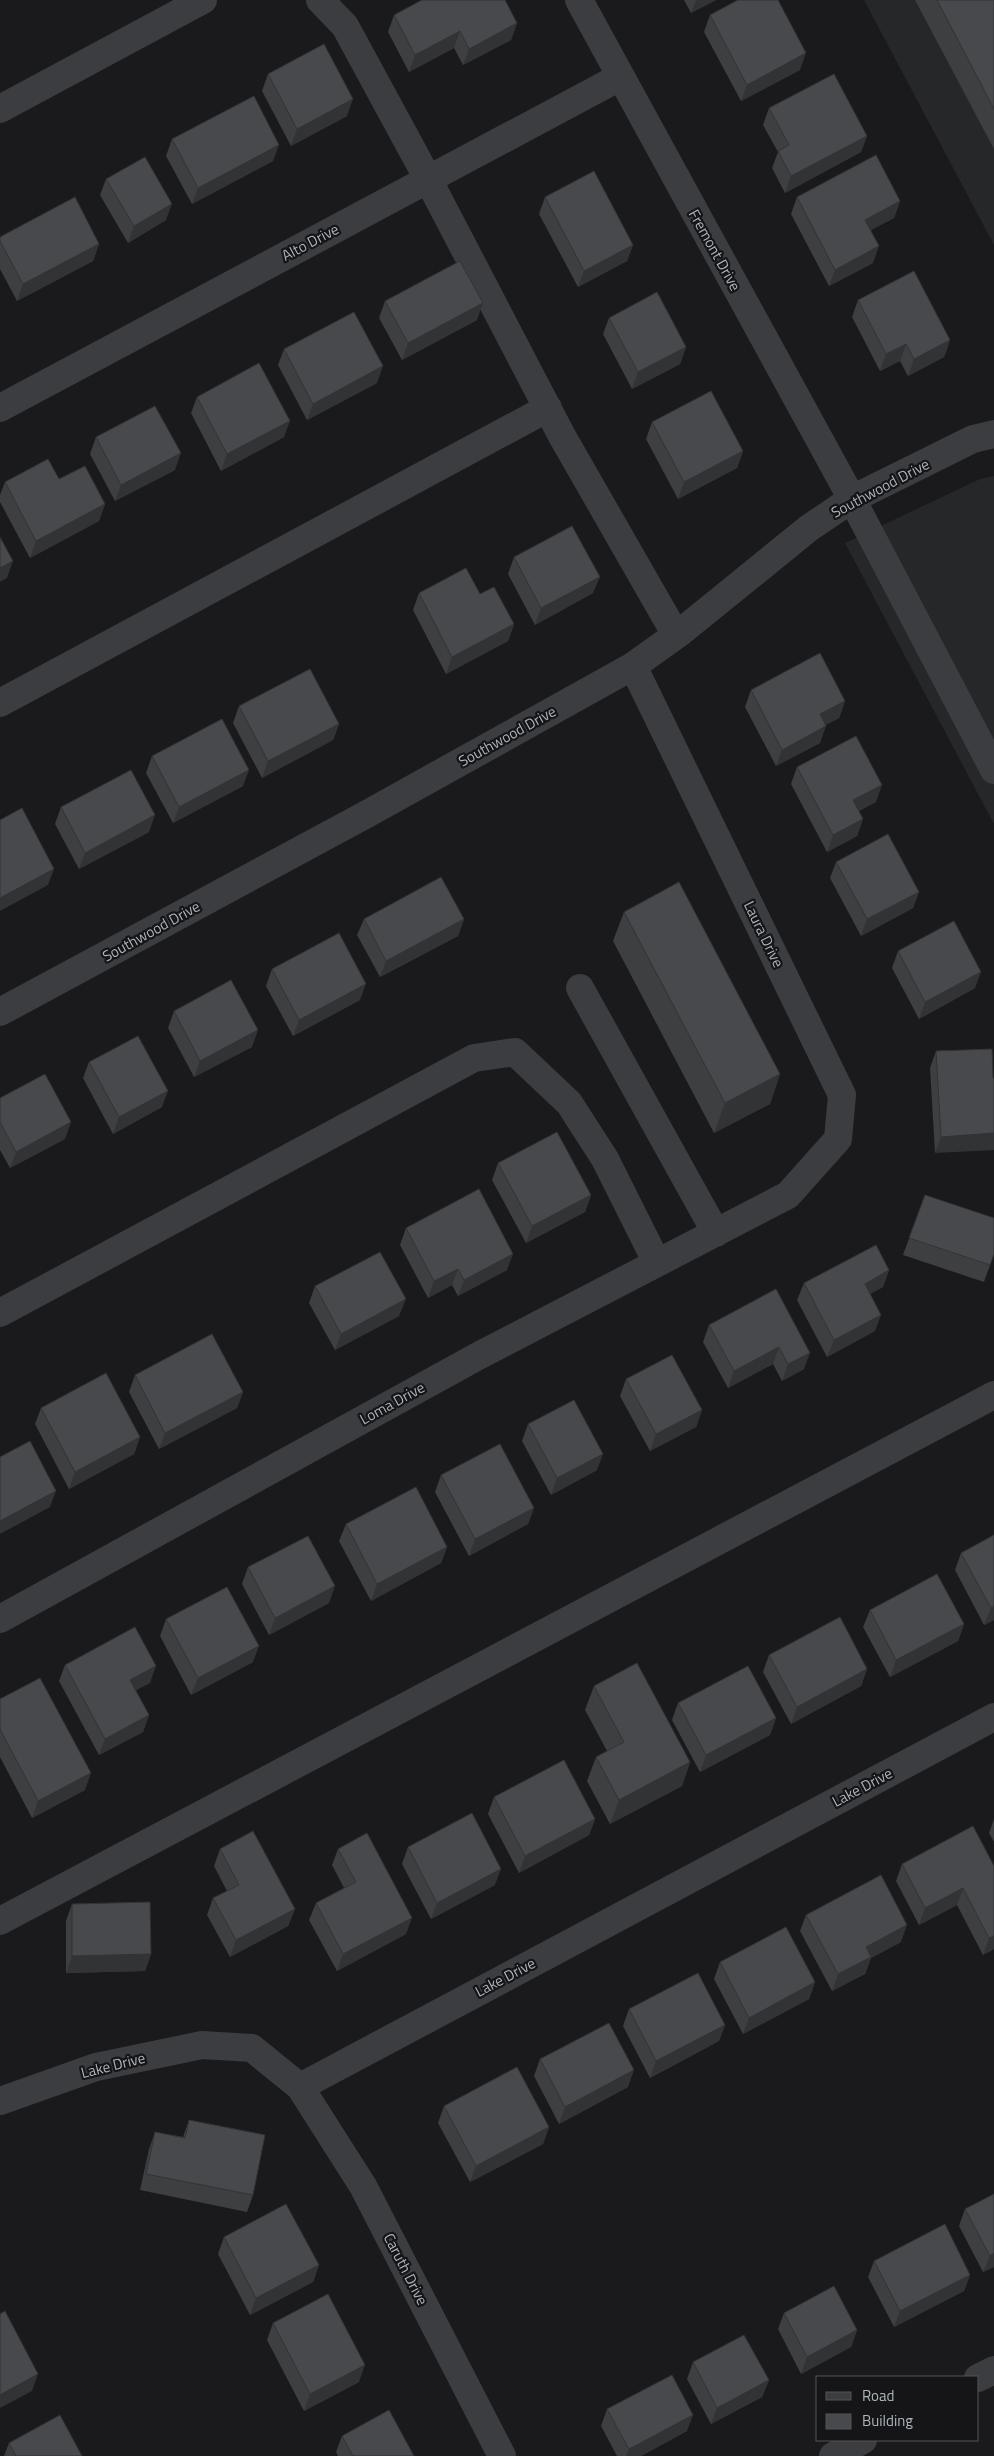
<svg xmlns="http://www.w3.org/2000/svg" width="994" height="2456" font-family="'Titillium Web',sans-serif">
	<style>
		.built { fill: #262729 }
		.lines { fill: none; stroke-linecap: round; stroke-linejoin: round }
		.minor { stroke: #3b3d41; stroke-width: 28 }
		.wall { fill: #3d3f41 }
		.shaded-wall { fill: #323335 }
		.building { fill: #47494c; stroke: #323335 }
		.labels { text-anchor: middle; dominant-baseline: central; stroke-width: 4.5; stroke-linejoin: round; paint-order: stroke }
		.street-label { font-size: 15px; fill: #adb4bb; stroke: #151517 }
	</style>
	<rect width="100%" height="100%" fill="#1a1a1c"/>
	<path class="built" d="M864,0H994V245Z
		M994,476V824L845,543L980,479Z"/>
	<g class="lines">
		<path class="minor" d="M320,0L345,26L428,179L562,436L676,635
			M579,0L852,499L994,770
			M0,109L203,0
			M0,408L620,77
			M0,703L548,408
			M580,988L716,1233
			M0,1012L367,814L633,666L682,631L809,528L852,499L973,439L994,434
			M0,1313L474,1058L515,1052L569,1103L605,1159L657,1263
			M0,1619L480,1355L788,1195L838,1139L842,1095L633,666
			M0,1921L994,1395
			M300,2087L994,1717
			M0,2101L96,2067L202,2045L252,2048L300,2087L363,2186L502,2456
			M978,2378L994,2370
			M833,2456L863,2440"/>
	</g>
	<path class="wall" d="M684,0H716L691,13Z
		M915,0H994V149Z
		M394,15L517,23L511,40L463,65L454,48L409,72L388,32Z
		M710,15L800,70L741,101L704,32Z
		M268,74L347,116L291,146L262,91Z
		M769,108L867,136L861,152L785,193L772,168L778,152L763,125Z
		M172,139L273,161L192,204L166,156Z
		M106,179L166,220L128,243L100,195Z
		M545,197L633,245L627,261L578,287L539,214Z
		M797,197L900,201L894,218L871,230L873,263L829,286L791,214Z
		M0,237L99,244L93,261L17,301L0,269Z
		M858,300L950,340L944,357L908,376L900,361L880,371L852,317Z
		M385,301L477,320L402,360L379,318Z
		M609,318L686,347L680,364L632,389L603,334Z
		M284,349L377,383L307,420L278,365Z
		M197,397L284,437L221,471L191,413Z
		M652,422L743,451L737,468L678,499L646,439Z
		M96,437L175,470L115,501L90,454Z
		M59,479L105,504L99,521L30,558L0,502V495L5,482Z
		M514,557L593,593L535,625L508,574Z
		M419,593L480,594L514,624L508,641L446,674L413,610Z
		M751,690L845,701L839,718L825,725L820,743L776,766L745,707Z
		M239,706L339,724L333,740L262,778L233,723Z
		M152,756L243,786L173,823L146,773Z
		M797,767L876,802L859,811L863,819L857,836L827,852L791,784Z
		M61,807L149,832L79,869L55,824Z
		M836,862L919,892L913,908L861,936L830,878Z
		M624,912L780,1074L770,1104L714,1133L613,941Z
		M364,919H464L458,936L380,977L357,935Z
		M898,951L975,988L919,1019L892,968Z
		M272,969L360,1000L293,1036L266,986Z
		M174,1011L252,1047L194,1077L168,1028Z
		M992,1049L935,1153L930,1068L936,1051Z
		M89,1062L162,1107L113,1134L83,1078Z
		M0,1098L65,1139L10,1168L0,1150Z
		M498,1163L591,1195L585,1212L526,1243L492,1180Z
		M925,1195L994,1254L984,1282L903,1255Z
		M406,1228L507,1270L458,1296L452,1285L428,1298L400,1245Z
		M889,1270L883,1287L870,1294L875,1331L827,1357L797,1300L804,1283Z
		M315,1286L399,1316L335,1350L309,1303Z
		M776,1289L804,1369L782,1381L773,1364L728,1388L703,1342L709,1325Z
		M135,1375L243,1392L237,1408L159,1449L129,1392Z
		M626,1379L702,1410L696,1427L650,1451L620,1396Z
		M41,1408L140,1437L134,1454L69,1489L35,1424Z
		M528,1424L597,1470L551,1495L522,1441Z
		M441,1475L534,1508L528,1524L469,1556L435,1492Z
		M346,1524L447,1547L441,1563L371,1601L339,1541Z
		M994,1535V1620L984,1625L955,1570L961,1553Z
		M248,1567L329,1603L269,1635L242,1584Z
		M870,1610L964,1624L958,1641L890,1677L863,1627Z
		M166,1619L253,1662L191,1695L160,1636Z
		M769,1655L867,1669L861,1686L791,1724L763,1672Z
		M65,1665L150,1683L135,1690L149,1715L143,1732L99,1755L59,1681Z
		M594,1686L690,1762L682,1786L610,1824L587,1781L596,1757L607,1751L585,1710Z
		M0,1699L85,1790L32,1818L0,1757Z
		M678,1703L776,1718L770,1735L700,1772L672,1720Z
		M494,1797L595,1819L589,1835L519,1873L488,1814Z
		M994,1819V1842L989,1833Z
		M408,1847L495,1885L431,1919L402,1864Z
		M220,1849L295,1909L288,1926L230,1957L207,1915L213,1898L227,1891L214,1866Z
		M338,1849L406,1934L337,1971L309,1920L316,1903L344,1888L332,1865Z
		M902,1864L994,1866V1949L983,1955L957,1905L919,1925L896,1881Z
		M72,1904L151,1954L145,1971L66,1973V1921Z
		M806,1915L901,1942L871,1958L865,1974L832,1991L800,1931Z
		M720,1962L815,1982L809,1999L743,2034L714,1979Z
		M629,2009L725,2025L719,2041L650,2078L623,2026Z
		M540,2059L628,2087L559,2124L534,2076Z
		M444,2106L549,2127L543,2144L470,2182L438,2123Z
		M189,2120L253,2195L247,2212L140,2190L149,2149L155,2132L183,2137Z
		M994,2194V2267L983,2272L959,2226L965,2209Z
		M224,2237L319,2265L313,2282L250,2315L218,2254Z
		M874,2261L970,2275L964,2291L894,2327L868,2277Z
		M784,2313L857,2330L851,2347L801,2374L778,2329Z
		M273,2323L359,2382L304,2411L267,2340Z
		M693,2362L769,2380L762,2397L711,2424L687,2379Z
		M607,2409L687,2431L641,2456H617L601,2426Z
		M342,2436L414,2456H338L336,2452Z
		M9,2443L82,2456H4Z"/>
	<path class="shaded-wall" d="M696,0H716L691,13Z
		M517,23L511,40L463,65L469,49Z
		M460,31L454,48L409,72L415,55Z
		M806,53L800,70L741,101L747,85Z
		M353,99L347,116L291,146L297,129Z
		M867,136L861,152L785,193L791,176Z
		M279,145L273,161L192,204L198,188Z
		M900,201L894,218L859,236L865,220Z
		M172,204L166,220L128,243L134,226Z
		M99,244L93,261L17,301L23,284Z
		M633,245L627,261L578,287L584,271Z
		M879,246L873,263L829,286L835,270Z
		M483,303L477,320L402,360L408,343Z
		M950,340L944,357L908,376L914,359Z
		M906,344L900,361L880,371L886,354Z
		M686,347L680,364L632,389L638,372Z
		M383,366L377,383L307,420L313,404Z
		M290,421L284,437L221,471L227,454Z
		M743,451L737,468L678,499L684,482Z
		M181,453L175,470L115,501L121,485Z
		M105,504L99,521L30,558L36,541Z
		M13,561L7,578L0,582V568Z
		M600,577L593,593L535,625L541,608Z
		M514,624L508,641L446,674L452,657Z
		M845,701L839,718L814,731L820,714Z
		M339,724L333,740L262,778L268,761Z
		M826,726L820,743L776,766L782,750Z
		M249,770L243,786L173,823L179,807Z
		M882,785L876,802L847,817L853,800Z
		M155,815L149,832L79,869L85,853Z
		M863,819L857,836L827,852L833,835Z
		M54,869L48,885L0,911V898Z
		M919,892L913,908L861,936L867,919Z
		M464,919L458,936L380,977L386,961Z
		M981,972L975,988L919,1019L925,1002Z
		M366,984L360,1000L293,1036L299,1020Z
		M258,1030L252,1047L194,1077L200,1061Z
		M780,1074L770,1104L714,1133L725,1103Z
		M168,1091L162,1107L113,1134L119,1117Z
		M71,1122L65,1139L10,1168L16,1152Z
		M994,1133V1150L935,1153L941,1137Z
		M591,1195L585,1212L526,1243L532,1226Z
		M513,1254L507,1270L458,1296L464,1280Z
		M458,1269L452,1285L428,1298L434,1281Z
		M889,1270L883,1287L859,1300L865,1284Z
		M406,1299L399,1316L335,1350L341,1334Z
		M881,1315L875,1331L827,1357L834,1340Z
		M779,1347L773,1364L728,1388L734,1371Z
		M810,1353L804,1369L782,1381L788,1364Z
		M243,1392L237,1408L159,1449L165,1433Z
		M702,1410L696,1427L650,1451L656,1434Z
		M140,1437L134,1454L69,1489L75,1472Z
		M603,1454L597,1470L551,1495L557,1478Z
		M56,1491L50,1507L0,1534V1521Z
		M534,1508L528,1524L469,1556L475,1539Z
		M447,1547L441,1563L371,1601L377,1584Z
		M335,1586L329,1603L269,1635L275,1618Z
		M994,1606V1620L984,1625L991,1608Z
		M964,1624L958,1641L890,1677L896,1660Z
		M259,1646L253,1662L191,1695L198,1678Z
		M156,1666L150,1683L124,1697L130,1680Z
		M867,1669L861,1686L791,1724L797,1707Z
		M149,1715L143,1732L99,1755L105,1739Z
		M776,1718L770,1735L700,1772L706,1755Z
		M690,1762L682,1786L610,1824L619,1800Z
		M91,1773L85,1790L32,1818L38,1801Z
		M595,1819L589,1835L519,1873L525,1856Z
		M501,1869L495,1885L431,1919L437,1903Z
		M963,1888L957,1905L919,1925L925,1908Z
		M295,1909L288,1926L230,1957L236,1940Z
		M412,1918L406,1934L337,1971L343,1954Z
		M907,1925L901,1942L871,1958L865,1974L832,1991L838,1974L866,1947Z
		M994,1936V1949L983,1955L989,1938Z
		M151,1954L145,1971L66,1973L72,1956Z
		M815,1982L809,1999L743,2034L749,2018Z
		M725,2025L719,2041L650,2078L656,2061Z
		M634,2070L628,2087L559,2124L565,2107Z
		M549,2127L543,2144L470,2182L476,2166Z
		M994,2253V2267L983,2272L990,2256Z
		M319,2265L313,2282L250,2315L256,2298Z
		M970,2275L964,2291L894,2327L900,2311Z
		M857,2330L851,2347L801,2374L807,2357Z
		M365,2365L359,2382L304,2411L310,2394Z
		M38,2374L32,2391L0,2408V2395Z
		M769,2380L762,2397L711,2424L717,2408Z
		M693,2415L687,2431L641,2456H626L629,2449Z"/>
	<path class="building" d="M422,0H505L517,23L469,49L460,31L415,55L394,15Z
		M738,0H778L806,53L747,85L710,15Z
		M937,0H994V109Z
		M324,44L353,99L297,129L268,74Z
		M834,74L867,136L791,176L778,151L789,145L769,108Z
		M254,96L279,145L198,188L172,139Z
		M876,155L900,201L865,220L879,246L835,270L797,197Z
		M145,157L172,204L134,226L106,179Z
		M594,171L633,245L584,271L545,197Z
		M75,197L99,244L23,284L0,241V237Z
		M460,261L483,303L408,343L385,301Z
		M914,271L950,340L914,359L906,344L886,354L858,300Z
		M657,292L686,347L638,372L609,318Z
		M354,312L383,366L313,404L284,349Z
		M259,363L290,421L227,454L197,397Z
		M711,391L743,451L684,482L652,422Z
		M155,406L181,453L121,485L96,437Z
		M48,459L59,479L85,466L105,504L36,541L5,482Z
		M572,526L600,577L541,608L514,557Z
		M0,537L13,561L0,568Z
		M466,568L480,594L494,587L514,624L452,657L419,593Z
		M820,653L845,701L820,714L826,726L782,750L751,690Z
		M310,669L339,724L268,761L239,706Z
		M222,719L249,770L179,807L152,756Z
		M856,736L882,785L853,800L863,819L833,835L797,767Z
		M131,770L155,815L85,853L61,807Z
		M22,808L54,869L0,898V820Z
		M888,834L919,892L867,919L836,862Z
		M441,877L464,919L386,961L364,919Z
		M679,882L780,1074L725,1103L624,912Z
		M954,921L981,972L925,1002L898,951Z
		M339,933L366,984L299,1020L272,969Z
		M231,980L258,1030L200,1061L174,1011Z
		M138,1036L168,1091L119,1117L89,1062Z
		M992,1049L993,1078H994V1133L941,1137L936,1051Z
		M45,1074L71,1122L16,1152L0,1122V1098Z
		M557,1132L591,1195L532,1226L498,1163Z
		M479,1189L513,1254L464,1280L458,1269L434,1281L406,1228Z
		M925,1195L994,1218V1254L990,1265L909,1238Z
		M876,1245L889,1270L865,1284L881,1315L834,1340L804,1283Z
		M380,1252L406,1299L341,1334L315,1286Z
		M776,1289L810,1353L788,1364L779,1347L734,1371L709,1325Z
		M212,1334L243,1392L165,1433L135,1375Z
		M672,1355L702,1410L656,1434L626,1379Z
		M106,1373L140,1437L75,1472L41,1408Z
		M574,1400L603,1454L557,1478L528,1424Z
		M30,1441L56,1491L0,1521V1457Z
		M500,1444L534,1508L475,1539L441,1475Z
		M416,1487L447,1547L377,1584L346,1524Z
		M994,1535V1606L991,1608L961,1553Z
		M308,1536L335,1586L275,1618L248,1567Z
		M937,1574L964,1624L896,1660L870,1610Z
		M227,1587L259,1646L198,1678L166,1619Z
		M840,1617L867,1669L797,1707L769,1655Z
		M135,1627L156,1666L130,1680L149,1715L105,1739L65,1665Z
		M637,1663L690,1762L619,1800L596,1757L624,1742L594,1686Z
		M748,1666L776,1718L706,1755L678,1703Z
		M40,1678L91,1773L38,1801L0,1729V1699Z
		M564,1760L595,1819L525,1856L494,1797Z
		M472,1813L501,1869L437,1903L408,1847Z
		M973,1826L994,1866V1936L989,1938L963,1888L925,1908L902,1864Z
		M253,1831L295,1909L236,1940L213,1898L239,1885L220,1849Z
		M367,1833L412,1918L343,1954L316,1903L356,1882L338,1849Z
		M881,1875L907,1925L866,1947L871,1957L838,1974L806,1915Z
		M150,1902L151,1954L72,1956V1904Z
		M786,1927L815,1982L749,2018L720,1962Z
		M698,1973L725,2025L656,2061L629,2009Z
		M609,2023L634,2070L565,2107L540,2059Z
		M517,2067L549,2127L476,2166L444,2106Z
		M189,2120L265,2135L253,2195L146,2174L155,2132L185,2138Z
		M994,2194V2253L990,2256L965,2209Z
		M286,2204L319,2265L256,2298L224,2237Z
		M945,2224L970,2275L900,2311L874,2261Z
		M834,2286L857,2330L807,2357L784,2313Z
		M328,2294L365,2365L310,2394L273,2323Z
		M5,2311L38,2374L0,2395V2314Z
		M744,2335L769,2380L717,2408L693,2362Z
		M672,2375L693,2415L629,2449L607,2409Z
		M389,2410L414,2456H353L342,2436Z
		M60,2415L82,2456H16L9,2443Z"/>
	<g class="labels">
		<g class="street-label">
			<text transform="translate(310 242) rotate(-28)">Alto Drive</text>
			<text transform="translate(715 250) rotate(61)">Fremont Drive</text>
			<text transform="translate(880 488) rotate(-28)">Southwood Drive</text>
			<text transform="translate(507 736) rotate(-29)">Southwood Drive</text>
			<text transform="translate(151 931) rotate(-29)">Southwood Drive</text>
			<text transform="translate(764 934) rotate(64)">Laura Drive</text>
			<text transform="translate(392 1403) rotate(-29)">Loma Drive</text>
			<text transform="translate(862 1787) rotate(-28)">Lake Drive</text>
			<text transform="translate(505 1977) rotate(-28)">Lake Drive</text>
			<text transform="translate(113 2065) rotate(-14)">Lake Drive</text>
			<text transform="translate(406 2269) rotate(63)">Caruth Drive</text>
		</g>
	</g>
	<rect x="816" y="2376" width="162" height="65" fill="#151517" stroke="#525559"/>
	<rect x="826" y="2392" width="25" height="8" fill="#3b3d41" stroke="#525559"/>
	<text x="862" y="2401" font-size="15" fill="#adb4bb">Road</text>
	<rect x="826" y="2414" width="25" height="15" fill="#47494c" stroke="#525559"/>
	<text x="862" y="2426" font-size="15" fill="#adb4bb">Building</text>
</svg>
